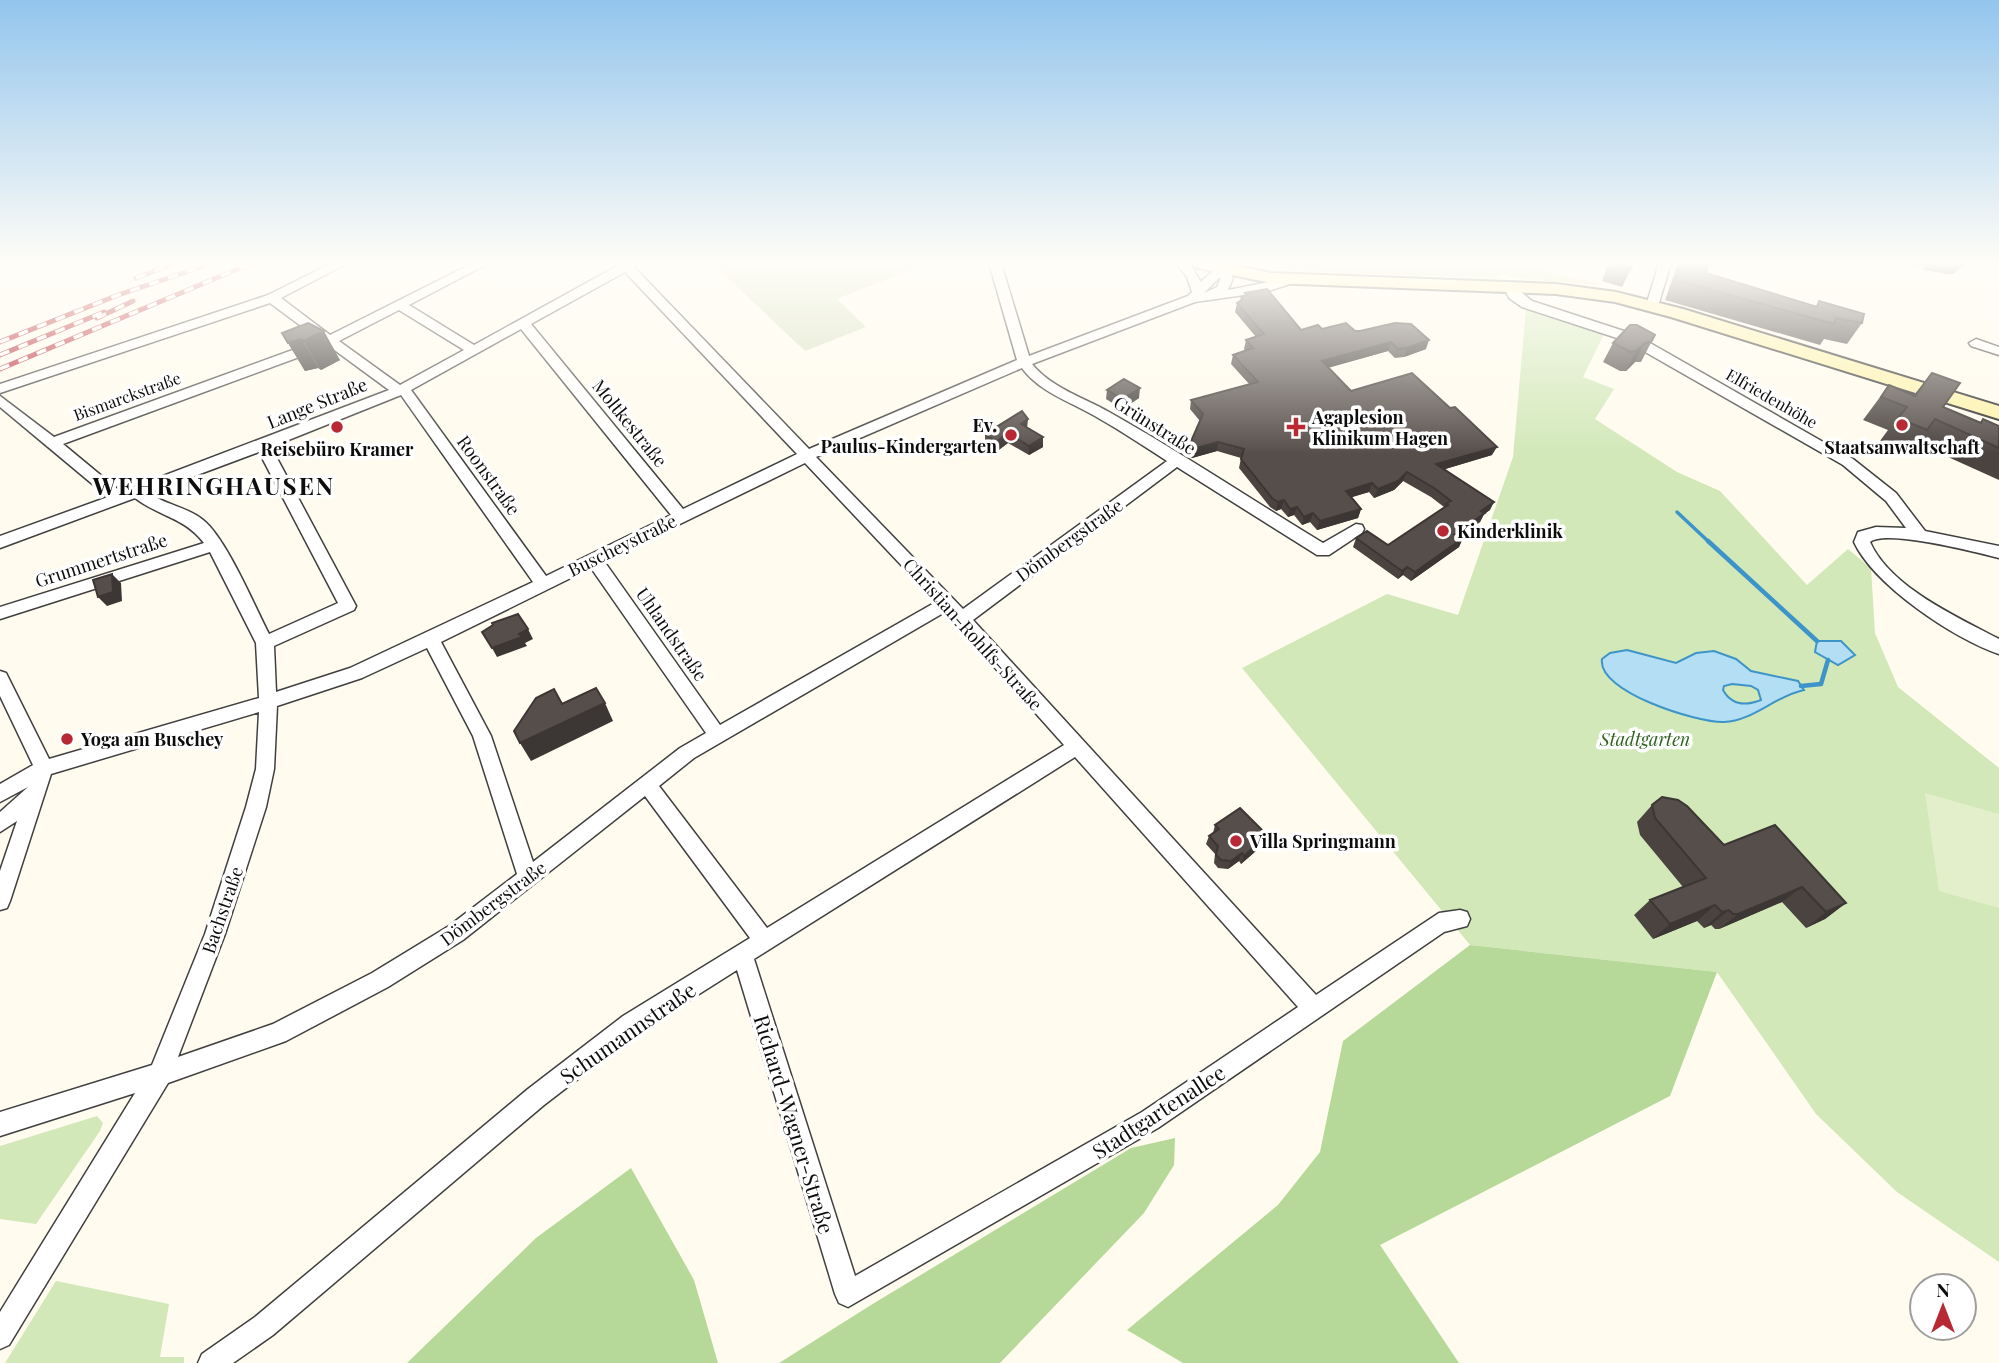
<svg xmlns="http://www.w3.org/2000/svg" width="1999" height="1363" font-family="'Playfair Display',serif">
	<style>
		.green { fill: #d2e8b9 }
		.forest { fill: #b6d899 }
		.cemetery { fill: #d6e0c0 }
		.pitch { fill: #e3efca }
		.water { fill: #b4def4; stroke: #3d94c9; stroke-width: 2; fill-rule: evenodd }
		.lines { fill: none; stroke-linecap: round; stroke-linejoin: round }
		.stream-far1 { stroke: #3d94c9; stroke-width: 3.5 }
		.stream { stroke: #3d94c9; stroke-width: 4.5 }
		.minor-casing { stroke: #404040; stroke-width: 3 }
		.secondary-casing { stroke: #2f2f2f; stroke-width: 4 }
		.minor { fill: #fff; fill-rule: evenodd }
		.secondary { fill: #fdf2ab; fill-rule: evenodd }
		.rail-casing { stroke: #b92933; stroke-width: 5 }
		.rail { stroke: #fff; stroke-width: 3.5; stroke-dasharray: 10; stroke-linecap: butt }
		.wall { fill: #4a4340 }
		.shaded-wall { fill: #3c3734 }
		.building { fill: #564e4a; stroke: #3c3734; stroke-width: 2 }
		.poi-dot { fill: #b92933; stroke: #fff; stroke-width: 2.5 }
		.labels { text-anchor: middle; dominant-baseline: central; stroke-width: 7; stroke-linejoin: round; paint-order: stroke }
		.far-street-label { font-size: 16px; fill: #0d0d0d; stroke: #fff }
		.street-label { font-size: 18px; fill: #0d0d0d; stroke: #fff }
		.poi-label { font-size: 18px; font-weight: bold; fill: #0d0d0d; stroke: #fff; text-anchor: start }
		.park-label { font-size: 18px; font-style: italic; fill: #2f631f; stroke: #fff }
		.near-street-label { font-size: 21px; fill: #0d0d0d; stroke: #fff }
		.district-label { font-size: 24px; font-weight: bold; letter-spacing: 2px; fill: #0d0d0d; stroke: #fff }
	</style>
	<rect width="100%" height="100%" fill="#fffbee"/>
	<path class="green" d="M1239,263H1511L1604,285L1514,278L1502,274L1501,278L1340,273Z
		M1526,308L1604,334L1583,377L1614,389L1595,419L1677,472L1720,491L1807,585L1848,549L1871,568L1875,633L1898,687L1999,768V1262L1897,1192L1816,1114L1717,972L1470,945L1242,668L1387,594L1458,615L1513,457Z
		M97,1116L103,1123L100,1131L36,1224L0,1219V1146Z
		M56,1281L169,1304L160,1357H184V1363H5Z"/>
	<path class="forest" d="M1470,945L1717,972L1670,1096L1380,1245L1459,1363H1183L1127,1330L1278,1205L1320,1152L1343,1041Z
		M1175,1138L1174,1165L1144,1213L1000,1363H779L871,1305L1131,1148Z
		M631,1168L694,1280L718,1363H407L536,1238Z"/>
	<path class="cemetery" d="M712,263H929L837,299L866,327L805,351Z"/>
	<path class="pitch" d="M1925,793L1999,814V908L1939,891Z"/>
	<path class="water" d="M1817,641H1841L1855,655L1838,665L1815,652Z
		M1627,650L1676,663L1696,653L1714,651L1736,659L1751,671L1798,681L1804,690C1775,696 1753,721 1724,722C1698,723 1597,692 1602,659L1610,653ZM1732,684L1751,686L1758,690L1761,700C1746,706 1732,706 1723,690L1724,686Z"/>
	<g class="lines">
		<path class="stream-far1" d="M1677,512L1710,543"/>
		<path class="stream" d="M1708,541L1817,641
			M1801,686L1821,684L1828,660"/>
		<defs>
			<path id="minor" d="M332,263H348L281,298L330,335L473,263H489L409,305L474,345L617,266L614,263H638L634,267L809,449L1017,360L989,263H1001L1029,356L1188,296L1192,292L1187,277L1176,263H1189L1201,282C1208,275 1217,266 1228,268L1233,278L1228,290L1293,277V283L1265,292L1195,302L1032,364C1050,387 1084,398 1109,412C1182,453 1252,500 1323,543L1356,524L1362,525L1364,529L1362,533L1329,555H1317L1177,467L973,620L1316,995L1439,913L1460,910L1467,912L1470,919L1467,926L1444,932L1158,1128L848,1307L839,1303L835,1294L737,970L639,1032L544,1105L273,1335L233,1363H198L202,1354L255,1317L528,1089L623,1016L750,938L645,796L463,940L388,987L286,1041L168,1083L9,1345L0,1349V1312L135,1093L0,1136V1112L152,1065L205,934L246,807L256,769L259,712L51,774L10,901L7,908L0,910V871L17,821L0,832V812L28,787L0,802V784L33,765L0,696V671L6,673L49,759L259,698L256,643L210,552L0,619V607L204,543C184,517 160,517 135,498L0,548V536L108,497L0,407V396L54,437L320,340L270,303L0,393V384L268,295ZM625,272L797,454L683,509L531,324ZM1221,278L1217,287L1204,293L1218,279ZM399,310L464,350L400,385L339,341ZM521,329L671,515L546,576L411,390ZM329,346L389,390L121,492L63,444ZM1022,368C1040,393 1074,403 1100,419C1123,432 1145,447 1167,461L963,609L816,457ZM401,395L533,582L350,668L276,692L274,646L354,610L356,606L271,447ZM259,452L338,603L269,634C254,605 226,538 203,520C188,507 165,505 149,493ZM805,463L936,602L720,725L604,561ZM591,568L706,733L680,748L533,862L491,736L441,642ZM945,612L1064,745L767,928L659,786L694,758ZM427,648L473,736L517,874L449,926L372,973L273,1024L178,1057L225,934L266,807L274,769L277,706L362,678ZM1075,757L1298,1007L1142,1112L855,1276L754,959Z
				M1659,263H1671L1658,306L1652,310L1646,306Z
				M1510,283L1532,301L1636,335L1853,459L1896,493L1925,531L1999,546V558C1975,552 1886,529 1870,542C1890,587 1957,617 1999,639V654C1954,639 1874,585 1854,542L1858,532L1876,527L1906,528L1886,501L1843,465L1626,341L1522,307L1509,298L1504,287Z
				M1976,339L1999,347V355L1971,346L1969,343Z"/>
			<path id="secondary" d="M1189,263H1223L1271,273L1556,284L1616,292L1683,309L1999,406V419L1671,317L1615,302L1556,294L1271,283L1198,268Z"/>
		</defs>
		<use href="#minor" class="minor-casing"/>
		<use href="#secondary" class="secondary-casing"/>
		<use href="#minor" class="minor"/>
		<use href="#secondary" class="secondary"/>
		<defs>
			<path id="rail" d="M136,278L175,263
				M97,318L133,301
				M0,342L118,295L213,263
				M0,355L104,312
				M0,369L252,263"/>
		</defs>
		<use href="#rail" class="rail-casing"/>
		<use href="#rail" class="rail"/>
	</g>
	<path class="wall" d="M1609,263H1634L1622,287L1602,281Z
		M1678,263H1708L1706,273L1816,306L1819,301L1862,323L1847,344L1824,339L1820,345L1665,300Z
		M1910,263H1966L1963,268L1960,267L1954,274H1947L1924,270L1923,265L1915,267Z
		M1245,293L1301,330L1322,329L1355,331L1426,349L1404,357L1395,358L1388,351L1328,368L1351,391L1492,455L1445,469L1490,510L1484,514L1480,522L1460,536L1463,538L1459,547L1411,581L1403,575L1398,579L1353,547L1356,538L1388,545L1444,507L1431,497L1403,481L1394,490L1374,498L1369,492L1351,497L1361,509L1358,518L1317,530L1310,522L1302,525L1294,515L1288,517L1281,509L1276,511L1270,507L1239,468L1241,458L1217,451L1192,458L1187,455L1189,446L1200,421L1190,409L1191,400L1250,385L1231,364L1233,355L1245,351L1244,349L1246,340L1256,337L1235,312L1237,303L1240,302L1241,297L1244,296Z
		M308,323L340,360L321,370L318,368L305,371L282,333Z
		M1655,335L1641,362H1635L1626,371H1620L1603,362L1613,343Z
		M1932,373L1943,407L1980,423L1983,419L1999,426V480L1917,443L1908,453L1880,441L1888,430L1863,420L1889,385L1914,395Z
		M1107,390L1139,398L1122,409L1106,399Z
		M1027,427L1043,437V447L1029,455L1008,443L996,452L985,444V434Z
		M1652,805L1724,845L1846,903L1825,919L1806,928L1782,902L1719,929H1715L1711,925L1704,928L1697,921L1653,939L1634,915L1650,900L1683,887L1640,835L1637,822Z
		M1215,825L1267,835L1264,844L1241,864L1239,861L1228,869L1218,868L1214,863L1215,854L1206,844L1209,836L1213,833Z"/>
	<path class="shaded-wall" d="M13,263H23L15,266Z
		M1918,263H1924L1923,265L1915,267Z
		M324,331L340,360L321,370L304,341Z
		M301,339L318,368L305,371L288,343Z
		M1429,340L1426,349L1404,357L1407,348Z
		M1391,342L1388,351L1319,370L1322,361Z
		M1645,343L1635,362L1626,371L1636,351Z
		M1140,388L1139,398L1122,409L1123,399Z
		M1028,419L1027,429L1021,424Z
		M1008,433V443L996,452V442Z
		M1043,437V447L1029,455V446Z
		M1218,442L1217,451L1192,458L1193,449Z
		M1497,447L1492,455L1432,473L1436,464Z
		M1407,472L1403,481L1394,490L1374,498L1378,489Z
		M1372,483L1369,492L1343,500L1346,491Z
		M1284,500L1281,509L1276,511L1278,502Z
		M1494,502L1490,510L1484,514L1480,522L1451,542L1455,534L1481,511Z
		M1297,507L1294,515L1288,517L1290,509Z
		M1361,509L1358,518L1317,530L1320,521Z
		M1313,513L1310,522L1302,525L1304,517Z
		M1463,538L1459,547L1411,581L1415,572Z
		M1407,567L1403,575L1398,579L1402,571Z
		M112,574L121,583L122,601L107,606L98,597Z
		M528,629L533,639L525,643L527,646L497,657L492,648Z
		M605,703L613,721L531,761L520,743Z
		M1267,835L1264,844L1241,864L1244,856Z
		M1242,853L1239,861L1228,869L1231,861Z
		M1802,887L1782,902L1719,929L1738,914Z
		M1846,903L1825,919L1806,928L1826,912Z
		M1715,905L1697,921L1653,939L1670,924Z
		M1729,910L1711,925L1704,928L1722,912Z"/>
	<path class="building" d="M1611,263H1633L1631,269Z
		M1682,263H1708L1706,273L1817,307L1819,301L1864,314L1862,323L1836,318L1834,324L1676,280Z
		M1267,289L1301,330L1318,325L1322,329L1346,323L1355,331H1360L1395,323L1411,324L1429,340L1407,348L1398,349L1391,342L1322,361L1351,391L1412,373L1450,408L1455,407L1497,447L1436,464L1494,502L1481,511L1485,513L1455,534L1463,538L1415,572L1407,567L1402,571L1356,538L1367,531L1388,545L1448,505L1446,504L1451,501L1434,488L1407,472L1398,481L1378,489L1372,483L1346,491L1361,509L1320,521L1313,513L1304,517L1297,507L1290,509L1284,500L1278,502L1272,498L1241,459L1244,449L1218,442L1193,449L1189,446L1203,414L1191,400L1258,382L1233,355L1253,348L1246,340L1264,334L1237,303L1243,299L1241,297L1247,295L1245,293Z
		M308,323L324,331L304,341L301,339L288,343L282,333Z
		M1630,325H1637L1655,335L1651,342L1645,343L1636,351L1631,352L1613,343Z
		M1932,373L1960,383L1943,407L1981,423L1983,419L1999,426V448L1935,419L1927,430L1898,418L1907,407L1881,397L1889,385L1915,396Z
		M1124,379L1140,388L1123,399L1107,390Z
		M1022,411L1028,419L1021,424L1043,437L1029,446L1008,433L996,442L985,434Z
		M112,574L113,592L98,597L93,580Z
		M518,614L528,629L519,634L522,637L492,648L482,632L493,625L492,623Z
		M596,688L605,703L520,743L514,731L536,698L554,689L562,704Z
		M1662,797L1678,800L1687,806L1724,845L1775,825L1846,903L1826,912L1802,887L1738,914H1733L1729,910L1722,912L1715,905L1670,924L1650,900L1706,878L1655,818L1652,805Z
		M1240,808L1267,835L1244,856L1242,853L1231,861L1221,860L1216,855L1218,846L1209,836L1219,829L1215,825Z"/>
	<linearGradient id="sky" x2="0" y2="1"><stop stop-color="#93c5ed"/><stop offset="0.58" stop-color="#fffdf7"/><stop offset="1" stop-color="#fffdf7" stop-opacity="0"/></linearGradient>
	<rect width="1999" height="454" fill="url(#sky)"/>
	<g class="poi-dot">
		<circle cx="1902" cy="425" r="7"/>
		<circle cx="337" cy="427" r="7"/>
		<path d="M1292.5 416.5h7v7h7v7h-7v7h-7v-7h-7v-7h7z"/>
		<circle cx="1011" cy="435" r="7"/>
		<circle cx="1443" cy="531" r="7"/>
		<circle cx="67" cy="739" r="7"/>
		<circle cx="1236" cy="841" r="7"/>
	</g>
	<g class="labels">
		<g class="far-street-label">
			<text transform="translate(127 396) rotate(-20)">Bismarckstraße</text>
			<text transform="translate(1772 398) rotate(30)">Elfriedenhöhe</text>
		</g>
		<g class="street-label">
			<text transform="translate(317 403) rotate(-22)">Lange Straße</text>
			<text transform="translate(630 423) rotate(51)">Moltkestraße</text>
			<text transform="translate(1155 425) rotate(32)">Grünstraße</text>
			<text transform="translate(489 475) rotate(54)">Roonstraße</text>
			<text transform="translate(1069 540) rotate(-36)">Dömbergstraße</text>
			<text transform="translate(622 545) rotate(-26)">Buscheystraße</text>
			<text transform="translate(101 560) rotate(-18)">Grummertstraße</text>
			<text transform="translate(672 634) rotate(55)">Uhlandstraße</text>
			<text transform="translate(973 634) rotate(48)">Christian-Rohlfs-Straße</text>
			<text transform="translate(493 903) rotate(-37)">Dömbergstraße</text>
			<text transform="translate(222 910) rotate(-71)">Bachstraße</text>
		</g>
		<g class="poi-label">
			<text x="1312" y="417">Agaplesion<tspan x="1312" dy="21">Klinikum Hagen</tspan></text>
			<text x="997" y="425" text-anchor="end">Ev.<tspan x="997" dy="21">Paulus-Kindergarten</tspan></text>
			<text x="1902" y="447" text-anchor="middle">Staatsanwaltschaft</text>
			<text x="337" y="449" text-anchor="middle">Reisebüro Kramer</text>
			<text x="1457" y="531">Kinderklinik</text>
			<text x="81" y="739">Yoga am Buschey</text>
			<text x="1250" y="841">Villa Springmann</text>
		</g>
		<g class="park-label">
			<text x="1645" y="739">Stadtgarten</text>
		</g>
		<g class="near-street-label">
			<text transform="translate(627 1032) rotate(-35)">Schumannstraße</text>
			<text transform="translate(1158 1111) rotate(-33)">Stadtgartenallee</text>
			<text transform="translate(795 1124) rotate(73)">Richard-Wagner-Straße</text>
		</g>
		<g class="district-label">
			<text x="214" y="485">WEHRINGHAUSEN</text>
		</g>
	</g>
	<g transform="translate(1943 1307)"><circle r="33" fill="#ffffff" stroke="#9e9e9e" stroke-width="2"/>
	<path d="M0-5L12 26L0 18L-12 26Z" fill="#b92933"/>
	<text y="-10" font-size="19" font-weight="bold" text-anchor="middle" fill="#0d0d0d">N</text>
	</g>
</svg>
